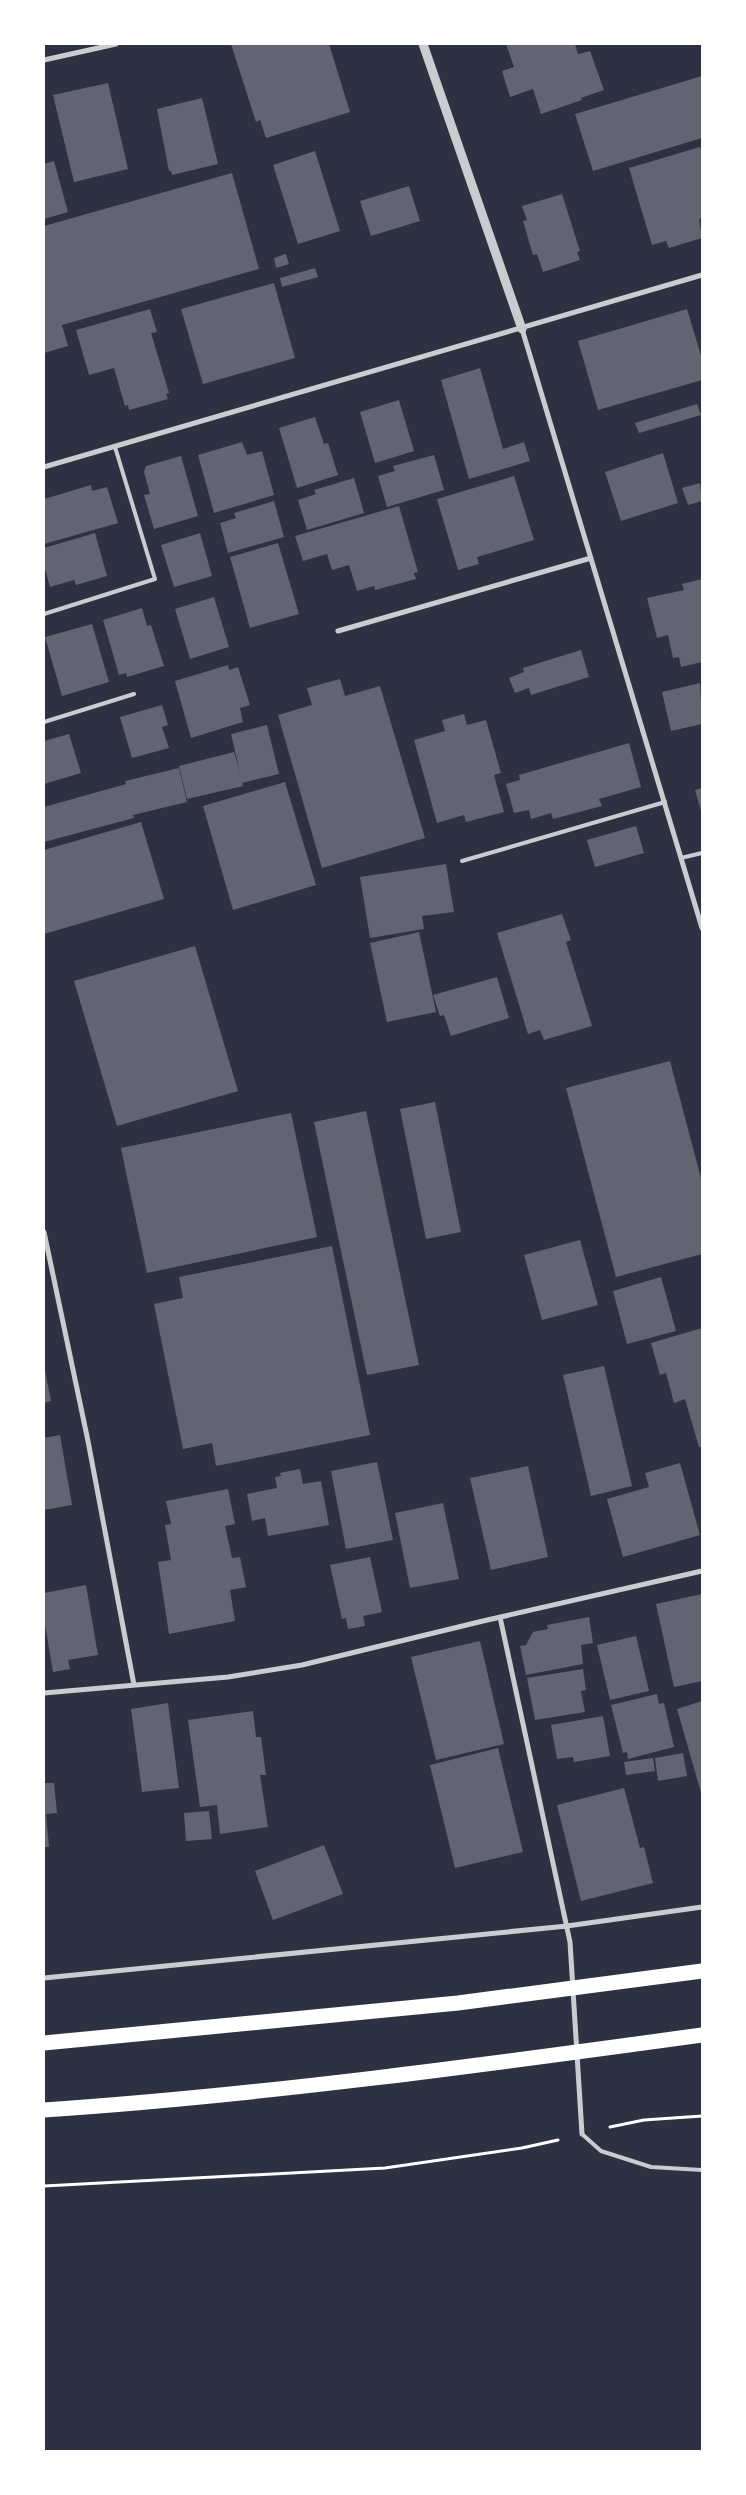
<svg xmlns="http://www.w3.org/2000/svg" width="746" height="2495" font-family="'Noto Sans',sans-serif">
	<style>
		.building { fill: #626471 }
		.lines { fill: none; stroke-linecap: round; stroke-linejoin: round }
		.path { stroke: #fff; stroke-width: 3 }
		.service { stroke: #caccd0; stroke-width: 4 }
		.minor { stroke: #caccd0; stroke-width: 5 }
		.tertiary { stroke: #caccd0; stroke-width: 9 }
		.motorway { stroke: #fff; stroke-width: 15 }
	</style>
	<rect width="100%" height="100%" fill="#2d3142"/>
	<path class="building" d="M231,44H329L350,112L266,138L260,120L256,122Z
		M506,44H575L578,54L590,51L604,90L581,98L582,100L541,114L533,89L510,97L502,71L514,67Z
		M702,76V138L593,171L575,114Z
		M108,83L128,169L74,182L53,95Z
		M202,98L218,164L172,175L171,171H169L157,109Z
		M700,147L702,154V218L699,219L702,238L669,248L666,241L652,245L629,168Z
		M315,151L340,231L298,244L273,165Z
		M54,161L68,212L44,219V164Z
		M232,173L259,269L62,325L68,346L44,353V226Z
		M409,186L420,221L371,236L360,201Z
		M562,194L580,251L577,252L580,260L543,272L537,254L533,255L523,221L527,220L522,206Z
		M286,254L289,264L276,268L274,258Z
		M315,268L318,277L282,287L280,278Z
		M274,283L295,358L203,384L181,309Z
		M150,309L157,332L151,333L169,393L166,394L168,399L129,410L128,405L125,406L114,368L89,375L76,330Z
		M687,309L702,359V380L598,410L578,341Z
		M480,368L503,449L524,442L530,461L469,479L441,380Z
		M399,400L414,451L375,463L360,412Z
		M697,404L701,415L639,433L635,423Z
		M315,417L324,444L328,443L338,475L297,488L279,428Z
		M242,442L247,455L262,451L274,495L214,513L198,455Z
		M663,453L678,503L621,521L605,472Z
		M434,455L444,490L387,507L378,476L395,471L393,466Z
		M181,456L198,516L154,529L144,495L150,494L144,472L146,466Z
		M514,476L534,540L477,557L479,564L458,570L437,499Z
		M354,478L364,513L307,530L298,500L316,494L314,490Z
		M700,483L702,501L688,505L682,488Z
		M91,485L92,491L107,487L118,523L44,544V499Z
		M274,501L284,537L228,553L220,523L236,518L234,513Z
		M399,506L418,572L414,573L416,579L375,590L374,586L357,591L349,565L332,570L327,554L303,561L295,536Z
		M95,533L107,576L76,585L74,580L50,587L44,565V548Z
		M200,533L212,576L174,587L161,545Z
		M278,543L299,614L250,628L230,557Z
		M702,579V662L681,667L679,657L673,658L668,635L657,638L647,598L684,590L682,584Z
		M214,597L229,647L190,659L175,609Z
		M142,608L147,626L151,625L164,666L127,677L126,673L119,675L103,620Z
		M92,624L109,682L62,696L45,637Z
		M581,650L589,677L531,695L529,688L515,693L509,678L524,672L523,668Z
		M228,665L229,670L238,667L250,705L240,708L243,722L191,738L175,681Z
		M340,679L345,696L380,686L425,838L322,868L278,715L312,705L307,688Z
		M700,683L702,724L671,731L662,692Z
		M162,705L168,725L162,727L169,748L132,758L120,717Z
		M464,714L467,725L486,720L501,773L494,775L504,812L466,822L464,815L437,823L414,740L445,731L442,720Z
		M267,725L279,774L242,783L243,786L187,799L179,766L234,752L240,773L231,734Z
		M69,734L81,773L44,784V741Z
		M629,743L641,787L599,799L602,806L553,819L551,813L531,819L529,810L514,813L506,784L520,780L519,775Z
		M179,768L187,802L133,815L134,818L44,842V807L126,784L125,781Z
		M285,782L316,885L233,910L203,806Z
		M702,788V814L695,790Z
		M141,822L164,899L44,934V850Z
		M636,826L644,853L595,867L587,840Z
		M446,864L454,912L422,916L424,929L370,938L360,877Z
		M562,914L571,940L566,942L592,1026L544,1040L540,1030L528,1034L497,933Z
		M419,932L436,1012L387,1022L370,943Z
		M195,946L238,1091L117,1126L74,981Z
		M497,977L509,1018L451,1036L444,1015L440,1016L433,995Z
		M670,1061L702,1182V1254L616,1277L566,1088Z
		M435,1102L461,1232L426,1239L400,1109Z
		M366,1111L419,1365L367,1375L314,1122Z
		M291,1113L317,1237L147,1273L121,1148Z
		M580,1240L598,1305L542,1320L524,1255Z
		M332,1246L370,1435L216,1466L212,1443L183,1449L154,1304L183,1298L179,1277Z
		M661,1277L676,1331L627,1344L613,1291Z
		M702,1328V1447H699L685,1399L674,1403L666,1373L660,1375L651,1343Z
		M44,1365L51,1401L44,1403Z
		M604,1366L632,1486L591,1496L563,1375Z
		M60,1435L72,1505L44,1510V1438Z
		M377,1462L393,1540L346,1549L331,1471Z
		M680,1463L700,1535L623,1557L607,1499L649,1487L645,1473Z
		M528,1466L548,1557L491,1570L470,1478Z
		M300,1469L303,1484L321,1481L329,1525L268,1536L265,1518L252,1521L247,1494L277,1488L275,1477L281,1476L280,1473Z
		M228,1489L235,1524L225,1526L232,1558L240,1557L246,1587L230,1590L235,1621L169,1634L158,1562L171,1560L165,1525L171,1524L166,1501Z
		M443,1503L459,1579L410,1588L395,1513Z
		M370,1557L382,1612L363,1616L365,1626L348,1629L346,1618L342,1619L330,1565Z
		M86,1585L98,1655L68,1660L70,1669L53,1672L44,1619V1593Z
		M702,1594V1681L674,1687L656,1604Z
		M589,1617L593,1643L581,1645L583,1664L526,1675L520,1646L526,1645L533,1632L548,1629L547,1625Z
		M636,1636L649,1691L610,1700L597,1645Z
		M480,1641L504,1744L436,1760L411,1657Z
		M583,1669L586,1690L581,1691L585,1712L535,1720L527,1678Z
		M657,1694L659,1704L664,1703L674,1747L628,1759L627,1752L623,1753L611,1705Z
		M702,1701V1796L677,1709Z
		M168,1703L179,1788L142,1792L131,1709Z
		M253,1711L256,1737H261L266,1775H260L268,1827L220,1834L217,1805L200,1807L188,1720Z
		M603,1716L610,1756L574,1762L573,1757L557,1759L551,1725Z
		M498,1748L523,1852L455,1868L430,1765Z
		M683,1753L687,1776L658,1781L655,1758Z
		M653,1758L655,1771L626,1775L624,1762Z
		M44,1783H54L57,1813L46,1814L49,1847H44Z
		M624,1788L640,1848L644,1847L653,1883L581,1901L557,1805Z
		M209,1811L212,1839L186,1841L184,1813Z
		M324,1845L343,1894L273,1920L255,1871Z"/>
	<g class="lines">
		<path class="path" d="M610,2127L644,2120L702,2116
			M44,2186L385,2168L522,2148L558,2140"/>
		<path class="service" d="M44,614L155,579L115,447
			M44,722L134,694
			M681,858L702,853
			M462,861L665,802
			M582,2134L601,2151L651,2167L702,2170"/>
		<path class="minor" d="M44,60L116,44
			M522,329L702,928
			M44,467L702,275
			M338,631L591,558
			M44,1232L88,1441L134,1685
			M500,1617L570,1942L582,2134
			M44,1693L228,1677L302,1665L483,1621L702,1571
			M44,1978L567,1926L702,1907"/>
		<path class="tertiary" d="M423,44L522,329"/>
		<path class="motorway" d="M44,2043L458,2003L702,1971
			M44,2110C264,2095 483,2065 702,2035"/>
	</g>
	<rect width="746" height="2495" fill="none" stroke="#ffffff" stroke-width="90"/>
</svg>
